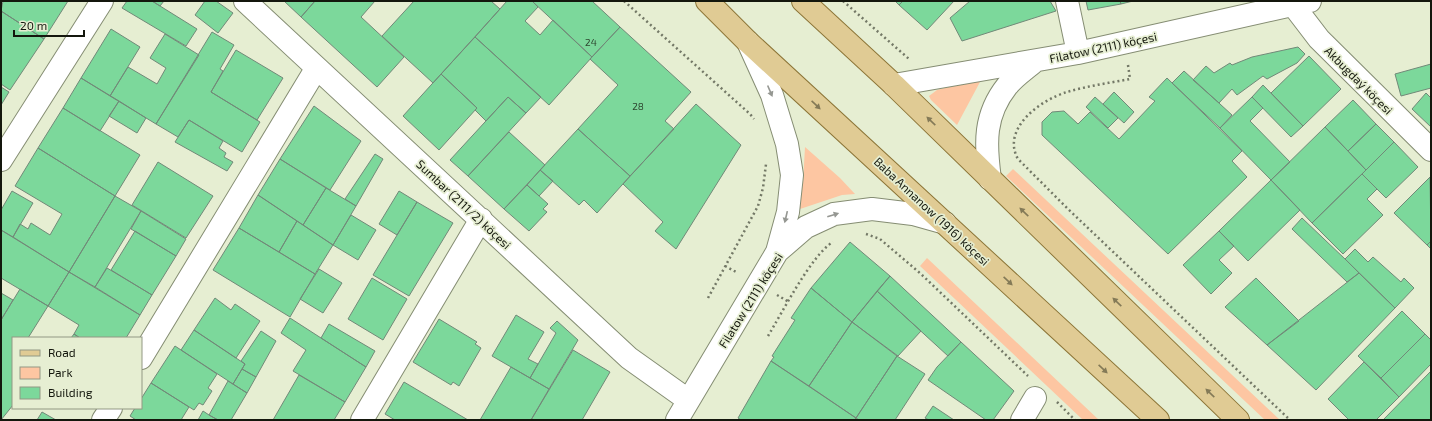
<svg xmlns="http://www.w3.org/2000/svg" width="1432" height="421" font-family="'Exo 2',sans-serif">
	<style>
		.green { fill: #fdc6a2 }
		.building { fill: #7cd89b; stroke: #718978 }
		.lines { fill: none; stroke-linecap: round; stroke-linejoin: round }
		.minor-casing { stroke: #858d73; stroke-width: 24 }
		.primary-casing { stroke: #8c7537; stroke-width: 24 }
		.path { stroke: #737866; stroke-width: 2.5; stroke-dasharray: 2 3; stroke-linecap: butt }
		.minor { stroke: #fff; stroke-width: 22 }
		.primary { stroke: #e0cb94; stroke-width: 22 }
		.oneway { fill: #959792 }
		.oneway2 { fill: #847a57 }
		.labels { text-anchor: middle; dominant-baseline: central; stroke-width: 3.5; stroke-linejoin: round; paint-order: stroke }
		.number-label { font-size: 10px; fill: #2e4730 }
		.street-label { font-size: 12px; fill: #14170d; stroke: #e6eed2 }
	</style>
	<rect width="100%" height="100%" fill="#e6eed2"/>
	<path class="green" d="M979,79L980,82L957,125L931,100L929,96L937,90Z
		M805,147L840,178L855,194L842,195L800,209L798,207L803,183Z
		M1013,169L1280,420H1265L1006,176Z
		M927,258L1099,420H1083L920,266Z"/>
	<path class="building" d="M3,1H68L44,39L1,11Z
		M127,1H152L197,29L186,46L122,8Z
		M152,1H164L160,6Z
		M205,1H216L233,13L218,33L195,15Z
		M284,1H315L301,17Z
		M315,1H375L361,17L404,57L377,87L301,17Z
		M414,1H491L500,9L433,83L382,36Z
		M507,1H532L538,7L525,21L540,35L553,20L592,57L549,105L475,37Z
		M532,1H592L620,27L592,57Z
		M895,1H903L899,5Z
		M903,1H954L927,30L899,5Z
		M970,1H1050L1056,11L962,41L950,18Z
		M1086,1H1120L1121,4L1088,10Z
		M1120,1H1133L1121,4Z
		M1,11L44,39L10,90L1,84Z
		M620,27L691,92L665,121L674,129L630,176L578,129L618,85L590,59Z
		M111,29L140,47L110,96L81,78Z
		M212,32L234,45L220,69L223,71L211,92L260,122L242,152L189,120L178,137L156,124Z
		M165,34L199,55L156,124L110,96L128,67L157,84L166,68L150,58Z
		M475,37L541,97L526,113L508,97L486,121L475,110L477,108L441,74Z
		M1298,47L1305,54L1297,63L1267,79L1263,76L1237,95L1232,89L1219,103L1193,80L1206,66L1214,73L1230,63L1232,65L1252,57Z
		M236,50L283,78L257,120L211,92Z
		M1309,56L1341,89L1303,126L1271,93Z
		M1431,64V88L1401,96L1395,74Z
		M1184,71L1232,115L1220,128L1172,83Z
		M441,74L477,108L439,150L403,116Z
		M81,78L119,101L100,131L63,108Z
		M1167,78L1242,151L1232,161L1247,177L1168,254L1042,135V122L1052,112L1064,111L1078,124L1090,112L1119,139L1155,101L1149,97Z
		M1263,85L1303,126L1291,137L1252,97Z
		M1,87L9,92L1,105Z
		M1114,92L1134,112L1124,123L1103,104Z
		M1426,93L1431,98V127L1412,109Z
		M508,97L526,113L468,176L450,160Z
		M1095,97L1118,118L1108,128L1086,107Z
		M1252,97L1263,108L1250,121L1290,162L1271,180L1220,128Z
		M1353,100L1376,124L1348,151L1325,127Z
		M119,101L146,118L137,133L109,116Z
		M696,104L741,145L676,249L655,231L663,222L623,184Z
		M314,106L361,141L330,190L280,159Z
		M63,108L140,155L115,196L38,148Z
		M189,120L223,141L219,148L226,153L224,157L233,162L227,171L175,142Z
		M1376,124L1394,142L1366,170L1348,151Z
		M1325,127L1366,170L1312,223L1271,180Z
		M578,129L630,176L597,213L584,200L579,205L540,170Z
		M509,132L545,165L504,209L468,176Z
		M1394,142L1418,167L1386,198L1362,174Z
		M38,148L115,196L69,272L13,237L20,224L28,229L31,223L50,235L62,214L15,186Z
		M375,154L383,159L356,206L345,199Z
		M280,159L326,188L303,225L258,195Z
		M158,162L213,196L186,238L132,205Z
		M540,170L553,181L539,196L527,185Z
		M1362,174L1377,189L1367,199L1383,215L1343,254L1312,223Z
		M1430,177L1431,241L1427,245L1394,213Z
		M1271,180L1300,210L1248,261L1219,231Z
		M527,185L548,204L543,209L547,212L529,231L504,209Z
		M326,188L356,206L333,245L303,225Z
		M12,191L33,203L13,237L1,230V210Z
		M399,191L417,202L397,235L379,224Z
		M258,195L297,221L279,252L239,228Z
		M115,196L141,211L95,287L69,272Z
		M417,202L453,223L409,296L373,275Z
		M141,211L186,239L176,256L131,229Z
		M351,215L376,230L358,260L333,245Z
		M1302,218L1345,259L1359,273L1347,282L1292,229Z
		M297,221L333,245L315,274L279,252Z
		M239,228L315,274L290,317L213,270Z
		M1,230L69,272L48,306L1,278Z
		M135,231L176,256L152,295L111,270Z
		M1219,231L1234,246L1219,260L1232,273L1211,294L1183,265Z
		M1431,241V249L1427,245Z
		M850,242L890,276L852,322L811,288Z
		M1355,249L1368,262L1373,257L1401,282L1404,278L1414,288L1395,308L1345,259Z
		M107,268L152,295L140,315L95,287Z
		M319,269L342,283L323,313L300,299Z
		M69,272L140,315L126,338H80L74,334L79,325L48,306Z
		M1359,273L1395,308L1316,390L1267,345Z
		M890,276L961,342L948,356L877,291Z
		M372,278L407,299L383,340L348,319Z
		M1256,278L1299,321L1267,345L1225,307Z
		M811,288L852,322L809,386L771,361L774,357L772,356L795,320L791,318Z
		M20,289L48,306L28,338H13V405L1,420V320Z
		M877,291L921,331L898,356L852,322Z
		M1,293L13,300L1,320Z
		M215,298L231,310L235,304L260,321L236,358L194,330Z
		M1402,311L1425,334L1381,378L1358,356Z
		M516,315L544,332L528,359L538,364L530,378L492,356Z
		M290,318L366,367L345,402L293,371L306,350L281,333Z
		M439,319L477,342L475,344L481,348L459,386L453,382L451,385L413,362Z
		M557,321L578,340L549,389L530,378L556,333L550,328Z
		M852,322L897,356L856,418L809,386Z
		M329,324L375,351L366,367L321,338Z
		M194,330L245,364L233,384L181,350Z
		M261,331L276,341L256,377L242,369L245,364L241,361Z
		M74,334L80,338H71Z
		M1425,334L1431,340V364L1399,397L1381,378Z
		M961,342L1014,391L993,420H986L928,380L937,367Z
		M175,346L217,374L208,388L212,391L203,405L199,403L194,410L151,383Z
		M573,350L610,372L582,420H531Z
		M897,356L925,374L895,420H859L856,418Z
		M771,361L856,418L854,420H741L738,418Z
		M1364,362L1399,397L1376,420H1349L1328,399Z
		M511,367L549,389L531,420H480Z
		M242,369L256,377L247,393L233,384Z
		M1431,371V420H1383Z
		M299,375L345,402L334,420H273Z
		M228,381L247,393L231,420H218L209,415Z
		M404,382L468,420H395L385,414Z
		M151,383L189,407L181,420H136L130,416L135,408H141V399Z
		M933,406L954,420H929L925,418Z
		M203,411L209,415L218,420H198Z
		M42,412L56,420H37Z"/>
	<g class="lines">
		<defs>
			<path id="minor" d="M245,1L629,358L688,400
				M1067,1L1078,53
				M1293,5L1319,39L1431,150
				M748,42L772,95L787,144L792,175L788,212L777,252
				M894,85L1078,53L1310,1
				M1,160L102,1
				M990,179C985,143 984,115 1007,86C1015,76 1026,69 1035,61
				M141,358L316,69
				M103,420L111,408
				M362,420L481,219
				M677,420L777,252L806,227L834,214L872,209L913,214L945,223
				M1022,420L1035,398"/>
			<path id="primary" d="M707,1L748,42L1158,420
				M803,1L894,85L1238,420"/>
		</defs>
		<use href="#minor" class="minor-casing"/>
		<use href="#primary" class="primary-casing"/>
		<path class="path" d="M624,1L750,114L754,119
			M843,1L909,59
			M1128,65L1130,79C1109,83 1087,86 1067,92C1040,100 1001,129 1018,159L1068,209L1290,420
			M866,234L880,239L921,274L1028,376
			M725,266L738,273
			M777,295L789,302
			M708,298L758,206L763,188L766,164
			M768,336C782,313 812,254 833,242
			M1057,402L1075,420"/>
		<use href="#minor" class="minor"/>
		<use href="#primary" class="primary"/>
	</g>
	<defs><path id="oneway-solid" d="M-6-.8H1V-3.2L6.5 0L1 3.2V.8H-6Z"/></defs>
	<g class="oneway">
		<use href="#oneway-solid" transform="translate(770 91) rotate(67)"/>
		<use href="#oneway-solid" transform="translate(833 215) rotate(-18)"/>
		<use href="#oneway-solid" transform="translate(786 217) rotate(103)"/>
	</g>
	<g class="oneway2">
		<use href="#oneway-solid" transform="translate(816 105) rotate(43)"/>
		<use href="#oneway-solid" transform="translate(931 121) rotate(-136)"/>
		<use href="#oneway-solid" transform="translate(1024 212) rotate(-136)"/>
		<use href="#oneway-solid" transform="translate(1008 281) rotate(43)"/>
		<use href="#oneway-solid" transform="translate(1117 302) rotate(-136)"/>
		<use href="#oneway-solid" transform="translate(1103 369) rotate(43)"/>
		<use href="#oneway-solid" transform="translate(1210 393) rotate(-136)"/>
	</g>
	<g class="labels">
		<g class="number-label">
			<text x="591" y="42">24</text>
			<text x="638" y="106">28</text>
		</g>
		<g class="street-label">
			<text transform="translate(1103 47) rotate(-12)">Filatow (2111) köçesi</text>
			<text transform="translate(1359 80) rotate(45)">Akbugdaý köçesi</text>
			<text transform="translate(464 204) rotate(43)">Sumbar (2111/2) köçesi</text>
			<text transform="translate(932 211) rotate(43)">Baba Annanow (1916) köçesi</text>
			<text transform="translate(750 300) rotate(-58)">Filatow (2111) köçesi</text>
		</g>
	</g>
	<rect width="1432" height="421" fill="none" stroke="#14170d" stroke-width="4"/>
	<rect x="12" y="337" width="130" height="72" fill="#e6eed2" stroke="#929883"/>
	<rect x="20" y="350" width="20" height="6" fill="#e0cb94" stroke="#929883"/>
	<text x="48" y="357" font-size="12" fill="#14170d">Road</text>
	<rect x="20" y="367" width="20" height="12" fill="#fdc6a2" stroke="#929883"/>
	<text x="48" y="377" font-size="12" fill="#14170d">Park</text>
	<rect x="20" y="387" width="20" height="12" fill="#7cd89b" stroke="#929883"/>
	<text x="48" y="397" font-size="12" fill="#14170d">Building</text>
	<path d="M14 30v6h70v-6" fill="none" stroke="#14170d" stroke-width="2"/>
	<text x="20" y="30" font-size="12" fill="#14170d" stroke="#e6eed2" stroke-width="3" paint-order="stroke">20 m</text>
</svg>
